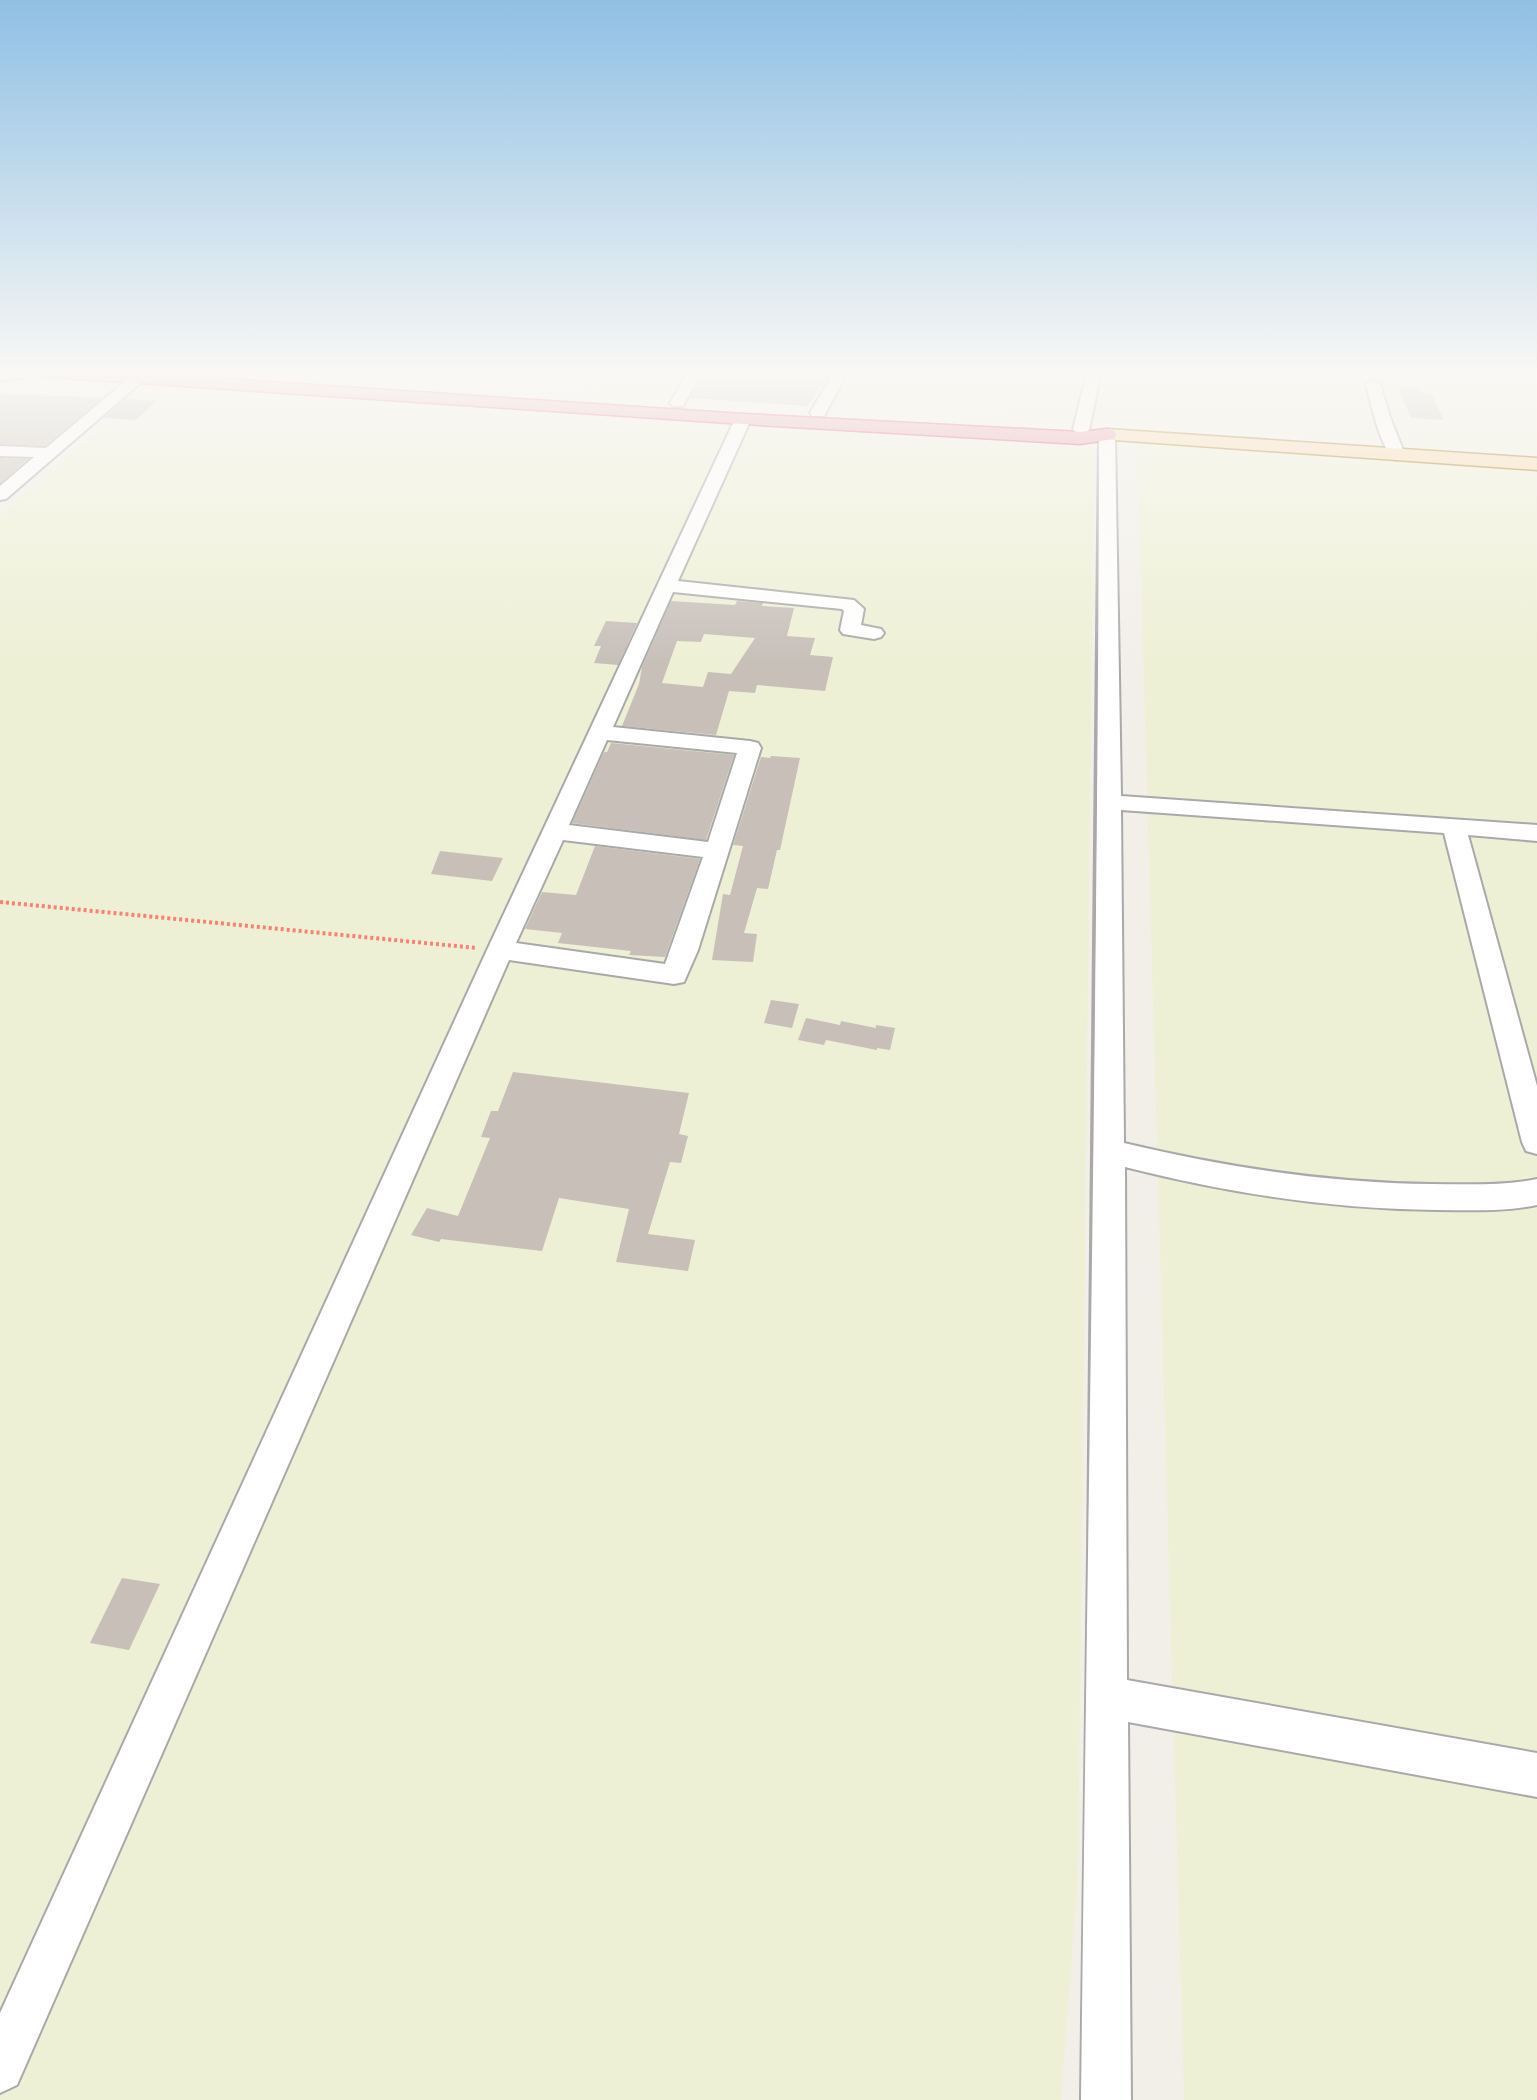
<svg xmlns="http://www.w3.org/2000/svg" width="1537" height="2100" font-family="Lato,sans-serif">
	<style>
		.farmland { fill: #eef0d5 }
		.building { fill: #c7bfb8; fill-rule: evenodd }
		.lines { fill: none; stroke-linecap: round; stroke-linejoin: round }
		.minor-casing { stroke: #a9a9a9; stroke-width: 4 }
		.major-casing { stroke: #a06b00; stroke-width: 3 }
		.highway-casing { stroke: #dc2a67; stroke-width: 3 }
		.path { stroke: #fa8072; stroke-width: 4; stroke-dasharray: 3 3; stroke-linecap: butt }
		.minor { fill: #fff; fill-rule: evenodd }
		.major { fill: #fcd6a4; fill-rule: evenodd }
		.highway { fill: #e892a2; fill-rule: evenodd }
	</style>
	<rect width="100%" height="100%" fill="#f2efe9"/>
	<path class="farmland" d="M320,372H683L667,396Z
		M852,372H1537V453L847,404L839,391Z
		M153,382L1094,448L1078,1877L1061,2100H0V515Z
		M1137,441L1537,471V2100H1184Z"/>
	<path class="building" d="M704,372H757L828,377L807,406L690,398Z
		M1398,388L1420,389L1421,393L1431,394L1444,420L1411,418Z
		M0,394L42,395L102,398L45,446L0,444Z
		M125,399L157,401L136,420L103,418Z
		M0,458L28,459L0,483Z
		M671,601L735,605L737,601L763,603L762,606L794,608L787,636L815,638L810,655L833,657L825,691L757,685L755,693L729,691L716,735L622,726L639,684L642,667ZM704,634L755,638L731,674L708,672L703,687L662,683L677,641L701,642Z
		M606,621L637,623L618,665L594,663L601,646H594Z
		M611,743L734,755L706,840L572,823L604,752H607Z
		M771,756L800,758L780,850H777L768,889L757,888L744,933L757,934L753,962L712,960L723,894L730,895L743,846L733,845L761,757L770,758Z
		M595,846L700,859L665,957L629,955L631,951L558,943L562,933L525,929L542,892L576,895Z
		M440,851L503,858L492,881L431,874Z
		M771,1000L799,1004L792,1028L764,1023Z
		M806,1018L840,1025L841,1021L876,1028V1025L895,1028L890,1050L877,1048V1050L826,1040L824,1045L798,1040Z
		M513,1072L689,1093L679,1134L688,1136L681,1163L670,1162L648,1234L695,1240L688,1271L616,1262L629,1209L559,1198L542,1251L441,1239L439,1242L411,1235L427,1208L458,1216L490,1138L481,1137L491,1111H498Z
		M122,1578L160,1584L129,1650L90,1643Z"/>
	<g class="lines">
		<defs>
			<path id="minor" d="M0,372H45L38,376L0,380Z
				M141,372L147,376L145,379L6,499L0,500V486L34,457L0,456V446L46,448L135,373Z
				M688,372H702L683,406H673L670,403Z
				M834,372H848L824,416H812L810,413Z
				M1087,372H1101L1089,430L1081,435L1073,430Z
				M1373,380L1380,384L1390,417L1405,455L1403,458L1397,460C1382,456 1370,400 1366,384Z
				M743,414L751,419L678,581L854,600L864,609L861,625L881,629L884,633L881,637L874,639L843,634L840,630L844,611L842,609L673,592L613,727L750,741L758,743L761,748L698,950L684,982L674,984L509,960L17,2085L0,2093V2013L487,950L735,419ZM607,740L737,753L708,842L569,825ZM563,840L703,857L665,964L516,943Z
				M1107,430L1115,435L1121,796L1537,825V841L1468,835L1537,1086V1154L1526,1151L1522,1142L1444,833L1121,810L1124,1143C1225,1167 1328,1183 1432,1184C1467,1184 1502,1186 1537,1179V1205C1504,1212 1470,1210 1437,1210C1331,1209 1227,1193 1125,1167L1127,1680L1537,1753V1797L1128,1722L1131,2100H1081C1087,1545 1098,991 1099,435Z"/>
			<path id="major" d="M1107,429L1537,458V470L1100,439L1098,435L1100,431Z"/>
			<path id="highway" d="M40,372H121L743,414L1080,432L1107,429L1114,431L1116,435L1114,439L1080,444L743,424L49,377L43,376Z"/>
		</defs>
		<use href="#minor" class="minor-casing"/>
		<use href="#major" class="major-casing"/>
		<use href="#highway" class="highway-casing"/>
		<path class="path" d="M0,902L477,948"/>
		<use href="#minor" class="minor"/>
		<use href="#major" class="major"/>
		<use href="#highway" class="highway"/>
	</g>
	<linearGradient id="sky" x2="0" y2="1"><stop stop-color="#8fc0e4"/><stop offset="0.56" stop-color="#f9f8f5"/><stop offset="1" stop-color="#f9f8f5" stop-opacity="0"/></linearGradient>
	<rect width="1537" height="666" fill="url(#sky)"/>
</svg>
